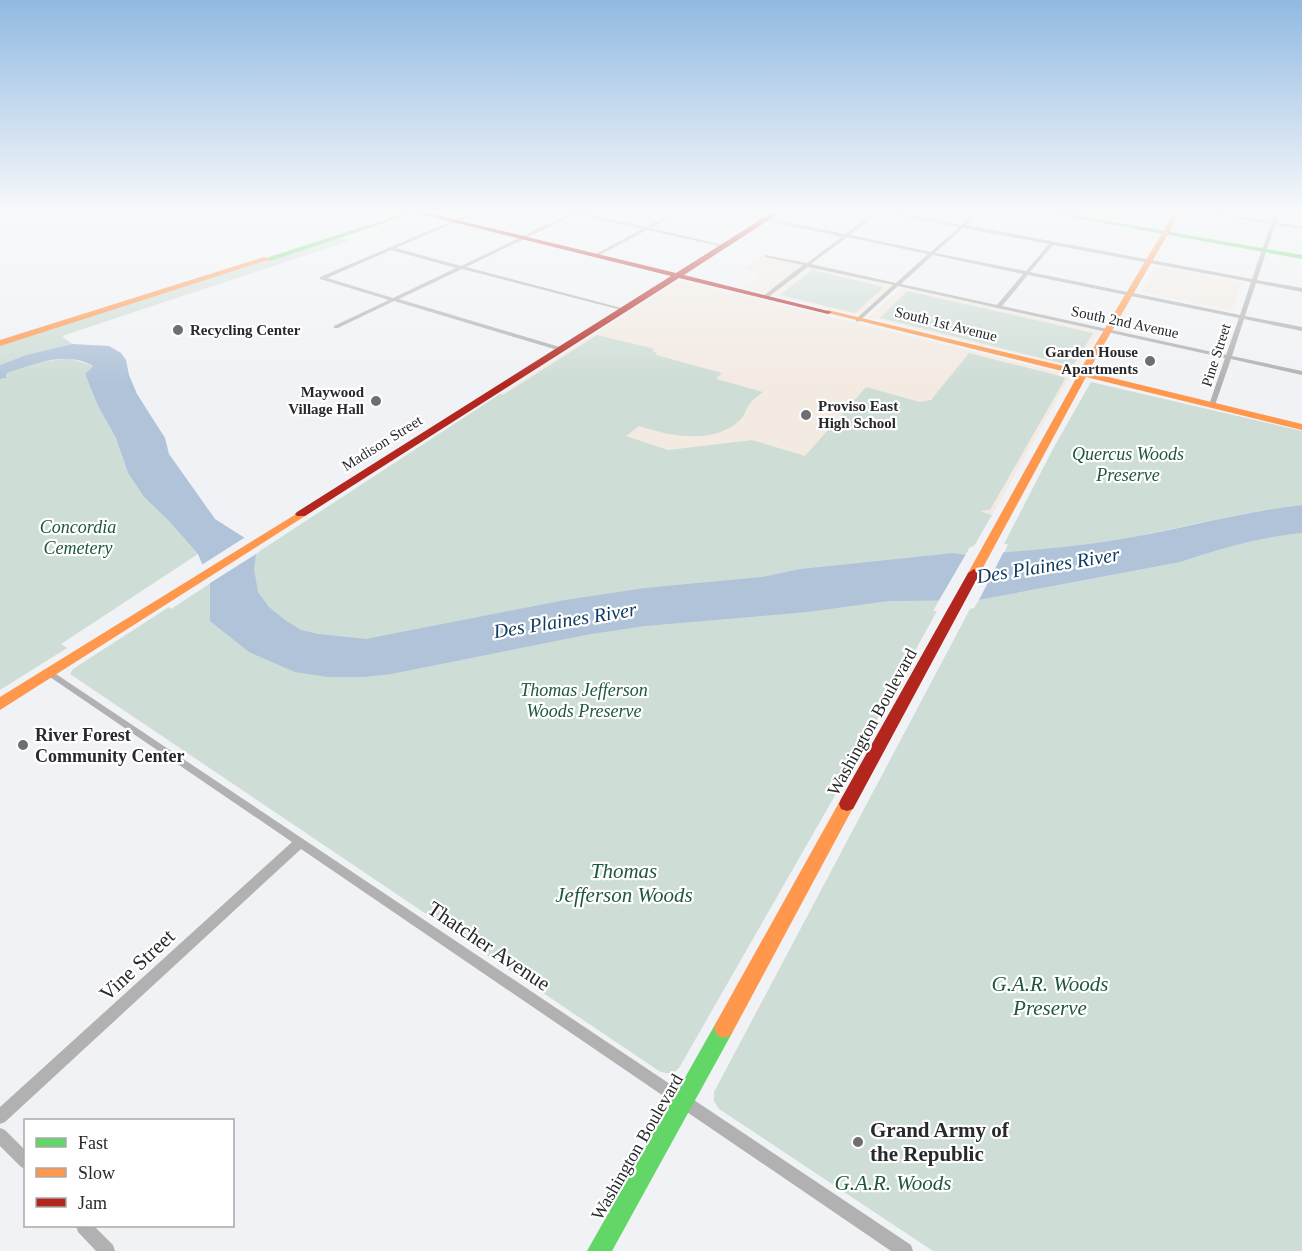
<svg xmlns="http://www.w3.org/2000/svg" width="1302" height="1251" font-family="Georgia,serif">
	<style>
		.education { fill: #f3eae2 }
		.green { fill: #ceddd5 }
		.water { fill: #b0c3d8 }
		.pier { fill: #f0f2f5 }
		.lines { fill: none; stroke-linecap: round; stroke-linejoin: round }
		.street { fill: #b2b1b2; fill-rule: evenodd }
		.fast { fill: #63d668; fill-rule: evenodd }
		.slow { fill: #ff974d; fill-rule: evenodd }
		.jam { fill: #b3261e; fill-rule: evenodd }
		.poi-dot { fill: #6e6f72; stroke: #fff; stroke-width: 2 }
		.labels { text-anchor: middle; dominant-baseline: central; stroke-width: 4.5; stroke-linejoin: round; paint-order: stroke }
		.far-street-label { font-size: 15px; fill: #28292c; stroke: #fff }
		.far-poi-label { font-size: 15px; font-weight: bold; fill: #28292c; stroke: #fff; text-anchor: start }
		.park-label { font-size: 18px; font-style: italic; fill: #1f5839; stroke: #fff }
		.street-label { font-size: 18px; fill: #28292c; stroke: #fff }
		.poi-label { font-size: 18px; font-weight: bold; fill: #28292c; stroke: #fff; text-anchor: start }
		.water-label { font-size: 20px; font-style: italic; fill: #123c61; stroke: #fff }
		.near-park-label { font-size: 21px; font-style: italic; fill: #1f5839; stroke: #fff }
		.near-street-label { font-size: 21px; fill: #28292c; stroke: #fff }
		.near-poi-label { font-size: 21px; font-weight: bold; fill: #28292c; stroke: #fff; text-anchor: start }
	</style>
	<rect width="100%" height="100%" fill="#f0f2f5"/>
	<path class="education" d="M762,256L798,264L801,266L766,293L742,288L762,274L743,269Z
		M1155,266L1242,282L1232,310L1142,292Z
		M809,267L891,285L892,286L860,316L772,295Z
		M682,281L1062,373L1069,378L992,515L752,440L668,450L500,394L675,283Z
		M903,287L1096,330L1099,333L1075,368L868,317Z"/>
	<path class="green" d="M337,238L349,241L62,336L72,344L26,355L0,365V345Z
		M812,270L884,287L855,313L780,295Z
		M907,291L1093,333L1074,364L1069,365L880,318Z
		M597,335L655,349L652,351L657,353L656,355L722,373L716,379L763,392C758,396 752,400 749,405C745,410 745,416 739,421C712,445 670,436 639,426L626,436L668,450L752,440L805,456L866,387L920,402L931,400L969,353L1064,377L1065,379L990,510L980,511L992,515L974,546L970,547L933,611H937L833,799L679,1068C673,1075 668,1074 659,1071L70,674L73,669L169,607L171,609L500,394L503,395Z
		M68,358L93,366L85,374L98,406L116,438L128,473L144,497L168,520L198,554L61,644L67,648L0,690V379L6,378V374L10,372L41,362Z
		M1091,382L1302,431V505C1240,512 1179,529 1118,540C1080,547 1042,550 1004,553L1008,544H1004L1054,447Z
		M1302,533V1251H933L719,1109L714,1101V1092L960,628L970,609L974,608L979,600L1181,562C1219,549 1261,537 1302,533Z"/>
	<path class="water" d="M72,344L109,346L121,353L126,360L129,375L137,394L165,438L169,454L215,519L248,540L256,554L254,569L258,592L269,607L285,620L301,630L318,634L366,639L565,600L645,588L762,577L801,569L954,553L965,555C1016,552 1066,548 1116,540C1179,530 1239,512 1302,505V533C1261,537 1219,549 1181,562L979,600L889,601L807,612L645,626L591,634L391,674L364,677H328L295,672L249,652L210,621V583L198,554L168,520L144,497L128,473L116,438L98,406L85,374L93,366C66,350 36,364 10,372L6,374V378L0,379V365L26,355Z"/>
	<path class="pier" d="M247,536L259,552L207,585L200,566Z
		M1004,551L979,600L938,602L966,554Z"/>
	<g class="lines">
		<path class="street" d="M478,210H484L396,248L461,266L571,213L561,210L575,211L583,210L580,212L646,227L677,210H683L651,228L726,246L724,247L647,230L596,257L594,256V255L642,229L576,214L466,267L625,309V311L462,269L399,299L563,348L564,349L561,351L394,301L338,328H334V326L389,300L320,279V277ZM391,250L456,268L393,298L327,278Z
			M717,210H726L845,234L876,211L874,210H884L961,225L977,210H982L966,225L1252,279L1271,224L1188,210H1199L1272,222L1276,210H1280L1276,222L1302,227V229L1275,225L1257,280L1302,288V292L1256,283L1245,316L1302,327V331L1244,319L1232,356L1302,371V375L1231,359L1215,405L1212,407L1209,405L1225,358L898,286L858,322L856,321V319L893,285L808,267L767,298H763V296L803,265L765,257V255L807,263L842,237ZM880,212L959,227L931,252L850,235ZM963,228L1049,244L1026,271L935,253ZM847,237L928,254L896,283L811,264ZM1053,245L1251,282L1240,315L1030,272ZM933,255L1023,274L997,305L901,284ZM1028,275L1239,318L1226,355L1002,306Z
			M1076,210H1081L1075,218H1071Z
			M50,670L911,1245L913,1251H891L301,849L5,1122L0,1124V1107L292,842L47,675L45,673L47,671Z
			M0,1128L5,1130L26,1151V1169L21,1167L0,1146Z
			M76,1226H94L113,1245L115,1251H96L78,1232Z"/>
		<path class="fast" d="M1030,210H1045L1302,255V259Z
			M412,211L417,212L270,261L263,259Z
			M724,1018L731,1021L734,1028L731,1035L612,1251H587L717,1021Z"/>
		<path class="slow" d="M1176,210H1182L1088,372L1302,424V430L1086,377L980,573L974,577L970,576L968,573L1078,375L824,312L828,310L1080,370Z
			M264,257L271,259L0,346V340Z
			M301,511L307,514L305,516L0,710V697Z
			M847,797L853,799L855,804L731,1035L724,1038L717,1035L714,1028L717,1021L841,799Z"/>
		<path class="jam" d="M404,210H416L676,273L776,210H784L684,275L832,312L828,314L679,278L305,516H297L295,514L297,512L671,276Z
			M974,569L980,573L853,809L847,811L841,809L839,804L841,799L968,573Z"/>
	</g>
	<linearGradient id="sky" x2="0" y2="1"><stop stop-color="#91bae2"/><stop offset="0.55" stop-color="#f8f9fa"/><stop offset="1" stop-color="#f8f9fa" stop-opacity="0"/></linearGradient>
	<rect width="1302" height="385" fill="url(#sky)"/>
	<g class="poi-dot">
		<circle cx="178" cy="330" r="6"/>
		<circle cx="1150" cy="361" r="6"/>
		<circle cx="376" cy="401" r="6"/>
		<circle cx="806" cy="415" r="6"/>
		<circle cx="23" cy="745" r="6"/>
		<circle cx="858" cy="1142" r="6"/>
	</g>
	<g class="labels">
		<g class="far-street-label">
			<text transform="translate(1125 322) rotate(12)">South 2nd Avenue</text>
			<text transform="translate(946 324) rotate(14)">South 1st Avenue</text>
			<text transform="translate(1216 355) rotate(-72)">Pine Street</text>
			<text transform="translate(382 443) rotate(-32)">Madison Street</text>
		</g>
		<g class="far-poi-label">
			<text x="190" y="330">Recycling Center</text>
			<text x="1138" y="352" text-anchor="end">Garden House<tspan x="1138" dy="17">Apartments</tspan></text>
			<text x="364" y="392" text-anchor="end">Maywood<tspan x="364" dy="17">Village Hall</tspan></text>
			<text x="818" y="406">Proviso East<tspan x="818" dy="17">High School</tspan></text>
		</g>
		<g class="park-label">
			<text x="1128" y="454">Quercus Woods<tspan x="1128" dy="21">Preserve</tspan></text>
			<text x="78" y="527">Concordia<tspan x="78" dy="21">Cemetery</tspan></text>
			<text x="584" y="690">Thomas Jefferson<tspan x="584" dy="21">Woods Preserve</tspan></text>
		</g>
		<g class="street-label">
			<text transform="translate(872 722) rotate(-61)">Washington Boulevard</text>
			<text transform="translate(637 1147) rotate(-60)">Washington Boulevard</text>
		</g>
		<g class="poi-label">
			<text x="35" y="735">River Forest<tspan x="35" dy="21">Community Center</tspan></text>
		</g>
		<g class="water-label">
			<text transform="translate(1048 565) rotate(-9)">Des Plaines River</text>
			<text transform="translate(565 620) rotate(-9)">Des Plaines River</text>
		</g>
		<g class="near-park-label">
			<text x="624" y="871">Thomas<tspan x="624" dy="24">Jefferson Woods</tspan></text>
			<text x="1050" y="984">G.A.R. Woods<tspan x="1050" dy="24">Preserve</tspan></text>
			<text x="893" y="1183">G.A.R. Woods</text>
		</g>
		<g class="near-street-label">
			<text transform="translate(489 946) rotate(34)">Thatcher Avenue</text>
			<text transform="translate(137 965) rotate(-43)">Vine Street</text>
		</g>
		<g class="near-poi-label">
			<text x="870" y="1130">Grand Army of<tspan x="870" dy="24">the Republic</tspan></text>
		</g>
	</g>
	<rect x="24" y="1119" width="210" height="108" fill="#ffffff" stroke="#a9a9ab" stroke-width="1.5"/>
	<rect x="36" y="1138" width="30" height="9" fill="#63d668" stroke="#a9a9ab" stroke-width="1.5"/>
	<text x="78" y="1149" font-size="18" fill="#28292c">Fast</text>
	<rect x="36" y="1168" width="30" height="9" fill="#ff974d" stroke="#a9a9ab" stroke-width="1.5"/>
	<text x="78" y="1179" font-size="18" fill="#28292c">Slow</text>
	<rect x="36" y="1198" width="30" height="9" fill="#b3261e" stroke="#a9a9ab" stroke-width="1.5"/>
	<text x="78" y="1209" font-size="18" fill="#28292c">Jam</text>
</svg>
